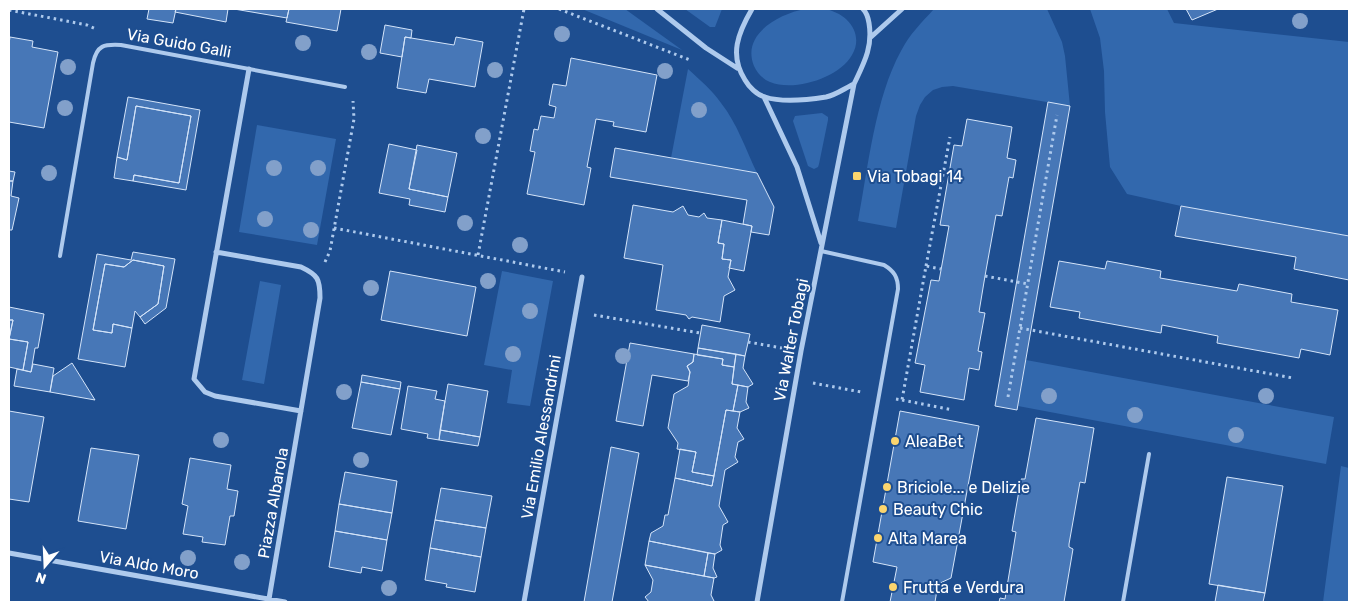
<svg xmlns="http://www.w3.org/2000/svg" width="1358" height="611" font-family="Rubik,sans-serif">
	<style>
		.green { fill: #3268ad }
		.building { fill: #4777b7; stroke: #d4e4f9 }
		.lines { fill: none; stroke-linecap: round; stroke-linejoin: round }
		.path { stroke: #aecaed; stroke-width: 3; stroke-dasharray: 2.5 4; stroke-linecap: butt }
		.lane { stroke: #aecaed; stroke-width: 4 }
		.street { stroke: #aecaed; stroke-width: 5 }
		.tree { fill: #82a0ca }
		.poi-dot { fill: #fbd56e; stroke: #1e4e90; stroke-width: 2 }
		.labels { text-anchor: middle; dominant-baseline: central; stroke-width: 4; stroke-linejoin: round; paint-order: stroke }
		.street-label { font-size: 16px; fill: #fff; stroke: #1e4e90 }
		.poi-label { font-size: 16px; fill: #fff; stroke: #1e4e90; text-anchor: start }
	</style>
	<rect width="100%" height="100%" fill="#1e4e90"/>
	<path class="green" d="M582,9H625L682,50Z
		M685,9H722L715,27H710Z
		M805,9C811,9 818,8 824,9C846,12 865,33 852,55C839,78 794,92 770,82C763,79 757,73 754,66C741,34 779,14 805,9Z
		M934,9H1047L1062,42L1065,56L1070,106L953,86L942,87L933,90L925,97L920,105L916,116L896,228L858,221C868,168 875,98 901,51C909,35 922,22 934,9Z
		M1090,9H1167L1174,23L1349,42V236L1181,206L1127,194L1110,167L1105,112L1104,71L1100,38Z
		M688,69C700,80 712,90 721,103C737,123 746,150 757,173L671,158Z
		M822,113L828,117V120L819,164L818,167L814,169L808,166L793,121L795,116Z
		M257,125L336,139L317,245L239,232Z
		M502,271L553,281L530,406L507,403L512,370L484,365Z
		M260,281L281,285L264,384L242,380Z
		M1026,360L1334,417L1326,464L1018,406Z
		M1341,466L1349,468V602H1323Z"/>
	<path class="building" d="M149,9H176L173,23L147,19Z
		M176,9H228L226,22L175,12Z
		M234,9H289L287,18Z
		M289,9H341L337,31L286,22Z
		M1186,9H1218L1192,20Z
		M385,25L412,30L411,38L405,37L402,57L380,53Z
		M10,37L33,41L32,47L58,52L44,128L9,122V44Z
		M405,37L454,45L456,37L483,42L475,87L429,79L426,93L397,88Z
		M571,58L657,75L646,132L613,126L614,122L596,119L587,167L591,168L584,205L527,194L535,152L530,151L534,129L538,130L541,116L554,118L556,107L549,105L553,84L566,86Z
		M128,97L200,110L186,190L133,181L134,175L179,183L191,116L136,106L127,160L117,157Z
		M1048,102L1070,106L1017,410L995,406Z
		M136,106L191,116L179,183L134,175L133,181L114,178L117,157L127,160Z
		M967,119L1012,127L1007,158L1016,160L1013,178L1009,177L1002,216L996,215L985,276L979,312L985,313L978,351L982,352L979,370L969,368L964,400L920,392L925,365L915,363L931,280L939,281L949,226L940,225L954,145L962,146Z
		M389,144L417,150L409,189L448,197L445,212L409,205L410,199L379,193Z
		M417,145L457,153L448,197L409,189Z
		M615,148L757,173L774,207L769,235L751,232L752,226L743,224L747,200L610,177Z
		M9,171L15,172L13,181H9Z
		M9,181H13L11,196L19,198L12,230H9Z
		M633,205L673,212L683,206L688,215L699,217L704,213L707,218L722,220L718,243L724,244L722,259L731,260L728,277L735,290L724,296L720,322L692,317L689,319L686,315L656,310L663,265L624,258Z
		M1181,206L1349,236V280L1294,269L1296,257L1175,236Z
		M722,220L752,226L744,271L729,268L731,260L722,259L724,244L718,243Z
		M133,252L175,259L166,308L145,324L140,317L158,304L164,266L133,260L124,267L105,264L93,330L112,333L113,324L132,328L125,367L78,359L97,254L131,260Z
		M133,260L164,266L158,304L140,317L135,311L132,328L113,324L112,333L93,330L105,264L124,267Z
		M1059,261L1105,269L1107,261L1161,271L1160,278L1237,291L1239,284L1292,294L1291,302L1338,310L1330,355L1301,349L1299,358L1217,343L1218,336L1162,325L1161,333L1079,318L1080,312L1050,307Z
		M390,271L476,287L467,336L381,320Z
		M9,307L44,314L38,348H35L31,372L23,370L28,342L9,339L13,320H9Z
		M9,320H13L9,339L28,342L23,370L9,367Z
		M702,325L750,334L745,356L698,348Z
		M630,343L694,354L693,362L687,366L690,372L688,381L652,375L643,426L616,421Z
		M698,348L736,354L734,367L722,365L723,359L697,355Z
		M694,354L723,359L722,365L734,367L732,384L738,385L733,411L726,410L714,476L692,472L696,452L677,449L678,443L668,428L674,394L688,386L690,372L687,366L693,362Z
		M736,354L745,356L743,368L753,384L748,387L732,384Z
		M72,363L95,400L50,392L53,376Z
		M33,364L54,368L50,392L14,386L17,369L31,372Z
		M362,375L401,382L400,389L361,382Z
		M361,382L400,389L391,435L352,428Z
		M448,384L488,391L480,437L440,430Z
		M738,385L748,387L746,402L749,408L740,412L733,411Z
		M408,386L437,391L435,399L445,401L439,440L427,438L428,434L401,429Z
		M726,410L740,412L737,428L744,439L738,442L735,457L738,462L725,470L719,506L728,522L723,525L720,545L722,550L715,554L649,541L651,533L663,526L665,515H668L675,478L712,486Z
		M9,411L44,417L29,502L9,499Z
		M900,411L979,426L951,578L938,584L935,602H890L897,567L873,562Z
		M1036,418L1094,428L1085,483L1080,482L1069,544V547L1073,549L1064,602H999L1000,598L1005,599L1016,532L1012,531L1021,479H1025Z
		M440,430L480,437L478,446L439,440Z
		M611,447L639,453L612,602H584Z
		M91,448L139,455L126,529L78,521Z
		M680,449L696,452L692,472L714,476L712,486L675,478Z
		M190,458L231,465L227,489L238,491L234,516H230L225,545L202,542L203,537L183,534L188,506L182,504Z
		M345,472L397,481L392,513L339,504Z
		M1227,477L1283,486L1265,593L1209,584Z
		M441,488L492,496L486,528L435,520Z
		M339,504L392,513L387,540L335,531Z
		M435,520L486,528L481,557L430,548Z
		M335,531L387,540L382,571L362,567L361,573L329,567Z
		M649,541L708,553L704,576L645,565Z
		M430,548L481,557L475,592L446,587L447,584L425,580Z
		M708,553L715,554L713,568L717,577L714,578L704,576Z
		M645,565L714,578L711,595L714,601L712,602H649L645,597L651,592L653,580Z
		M1218,585L1265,593L1263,602H1215Z"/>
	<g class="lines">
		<path class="path" d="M559,9L690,60
			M9,10L87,25L96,29
			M334,228L565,272
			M478,255L524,9
			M325,262L330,251L354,119L353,101
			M926,266L950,137
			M985,276L1028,284
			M594,315L700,333
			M1020,328L1293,378
			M748,342L782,348
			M813,383L861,392
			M1008,397L1057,115
			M896,399L902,400L926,266L941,269
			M902,400L953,410"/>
		<path class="lane" d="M821,251L884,265C894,271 898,277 898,289L842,602
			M60,256L93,63C97,45 104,44 121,45L345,87
			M1123,602L1149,454"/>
		<path class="street" d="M657,9L706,48L737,68
			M752,9C738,33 729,55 745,80C749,87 757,95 765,97C783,103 807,100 826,97C836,95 845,88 854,84
			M871,37L902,9
			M249,69L194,379L205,392L215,396L301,411
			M764,97L797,167L821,243
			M216,252L301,267C318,275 320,279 320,298L269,599
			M9,553L285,602
			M524,602L582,277
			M757,602L801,351L854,84C864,63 873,47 869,23C868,17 867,13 863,9"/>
	</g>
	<g class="tree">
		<circle cx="1300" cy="21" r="8"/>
		<circle cx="562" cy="34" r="8"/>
		<circle cx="303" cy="43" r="8"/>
		<circle cx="369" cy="52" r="8"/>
		<circle cx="68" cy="67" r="8"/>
		<circle cx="495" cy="70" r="8"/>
		<circle cx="665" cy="71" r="8"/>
		<circle cx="65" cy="108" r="8"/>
		<circle cx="699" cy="110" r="8"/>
		<circle cx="483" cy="136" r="8"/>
		<circle cx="274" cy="168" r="8"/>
		<circle cx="318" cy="168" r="8"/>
		<circle cx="49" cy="173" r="8"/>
		<circle cx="265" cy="219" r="8"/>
		<circle cx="465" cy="223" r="8"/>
		<circle cx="311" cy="230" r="8"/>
		<circle cx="520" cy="245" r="8"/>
		<circle cx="488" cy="281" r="8"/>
		<circle cx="371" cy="288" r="8"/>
		<circle cx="530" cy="311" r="8"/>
		<circle cx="513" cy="354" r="8"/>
		<circle cx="623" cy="356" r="8"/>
		<circle cx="344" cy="392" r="8"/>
		<circle cx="1049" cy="396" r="8"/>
		<circle cx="1266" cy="396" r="8"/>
		<circle cx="1135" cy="415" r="8"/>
		<circle cx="1236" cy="435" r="8"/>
		<circle cx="221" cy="440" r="8"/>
		<circle cx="361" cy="460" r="8"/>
		<circle cx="188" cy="558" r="8"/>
		<circle cx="242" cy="562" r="8"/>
		<circle cx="389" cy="588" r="8"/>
	</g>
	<g class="poi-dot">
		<rect x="852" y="171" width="10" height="10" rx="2.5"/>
		<circle cx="895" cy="441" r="5"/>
		<circle cx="887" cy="487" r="5"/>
		<circle cx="883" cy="509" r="5"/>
		<circle cx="878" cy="538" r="5"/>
		<circle cx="893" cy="587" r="5"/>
	</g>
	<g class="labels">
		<g class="street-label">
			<text transform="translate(179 43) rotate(10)">Via Guido Galli</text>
			<text transform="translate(791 340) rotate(-79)">Via Walter Tobagi</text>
			<text transform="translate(541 437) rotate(-80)">Via Emilio Alessandrini</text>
			<text transform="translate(273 503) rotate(-80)">Piazza Albarola</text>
			<text transform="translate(149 565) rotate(10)">Via Aldo Moro</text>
		</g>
		<g class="poi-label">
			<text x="867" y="176">Via Tobagi 14</text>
			<text x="905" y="441">AleaBet</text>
			<text x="897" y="487">Briciole... e Delizie</text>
			<text x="893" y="509">Beauty Chic</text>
			<text x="888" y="538">Alta Marea</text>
			<text x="903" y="587">Frutta e Verdura</text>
		</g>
	</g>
	<rect width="1358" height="611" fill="none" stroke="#ffffff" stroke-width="20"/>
	<g transform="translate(45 566) rotate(199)" stroke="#1e4e90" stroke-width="4" paint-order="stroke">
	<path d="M0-4L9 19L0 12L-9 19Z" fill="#ffffff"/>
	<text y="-8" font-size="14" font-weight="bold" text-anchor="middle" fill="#ffffff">N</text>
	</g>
</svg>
